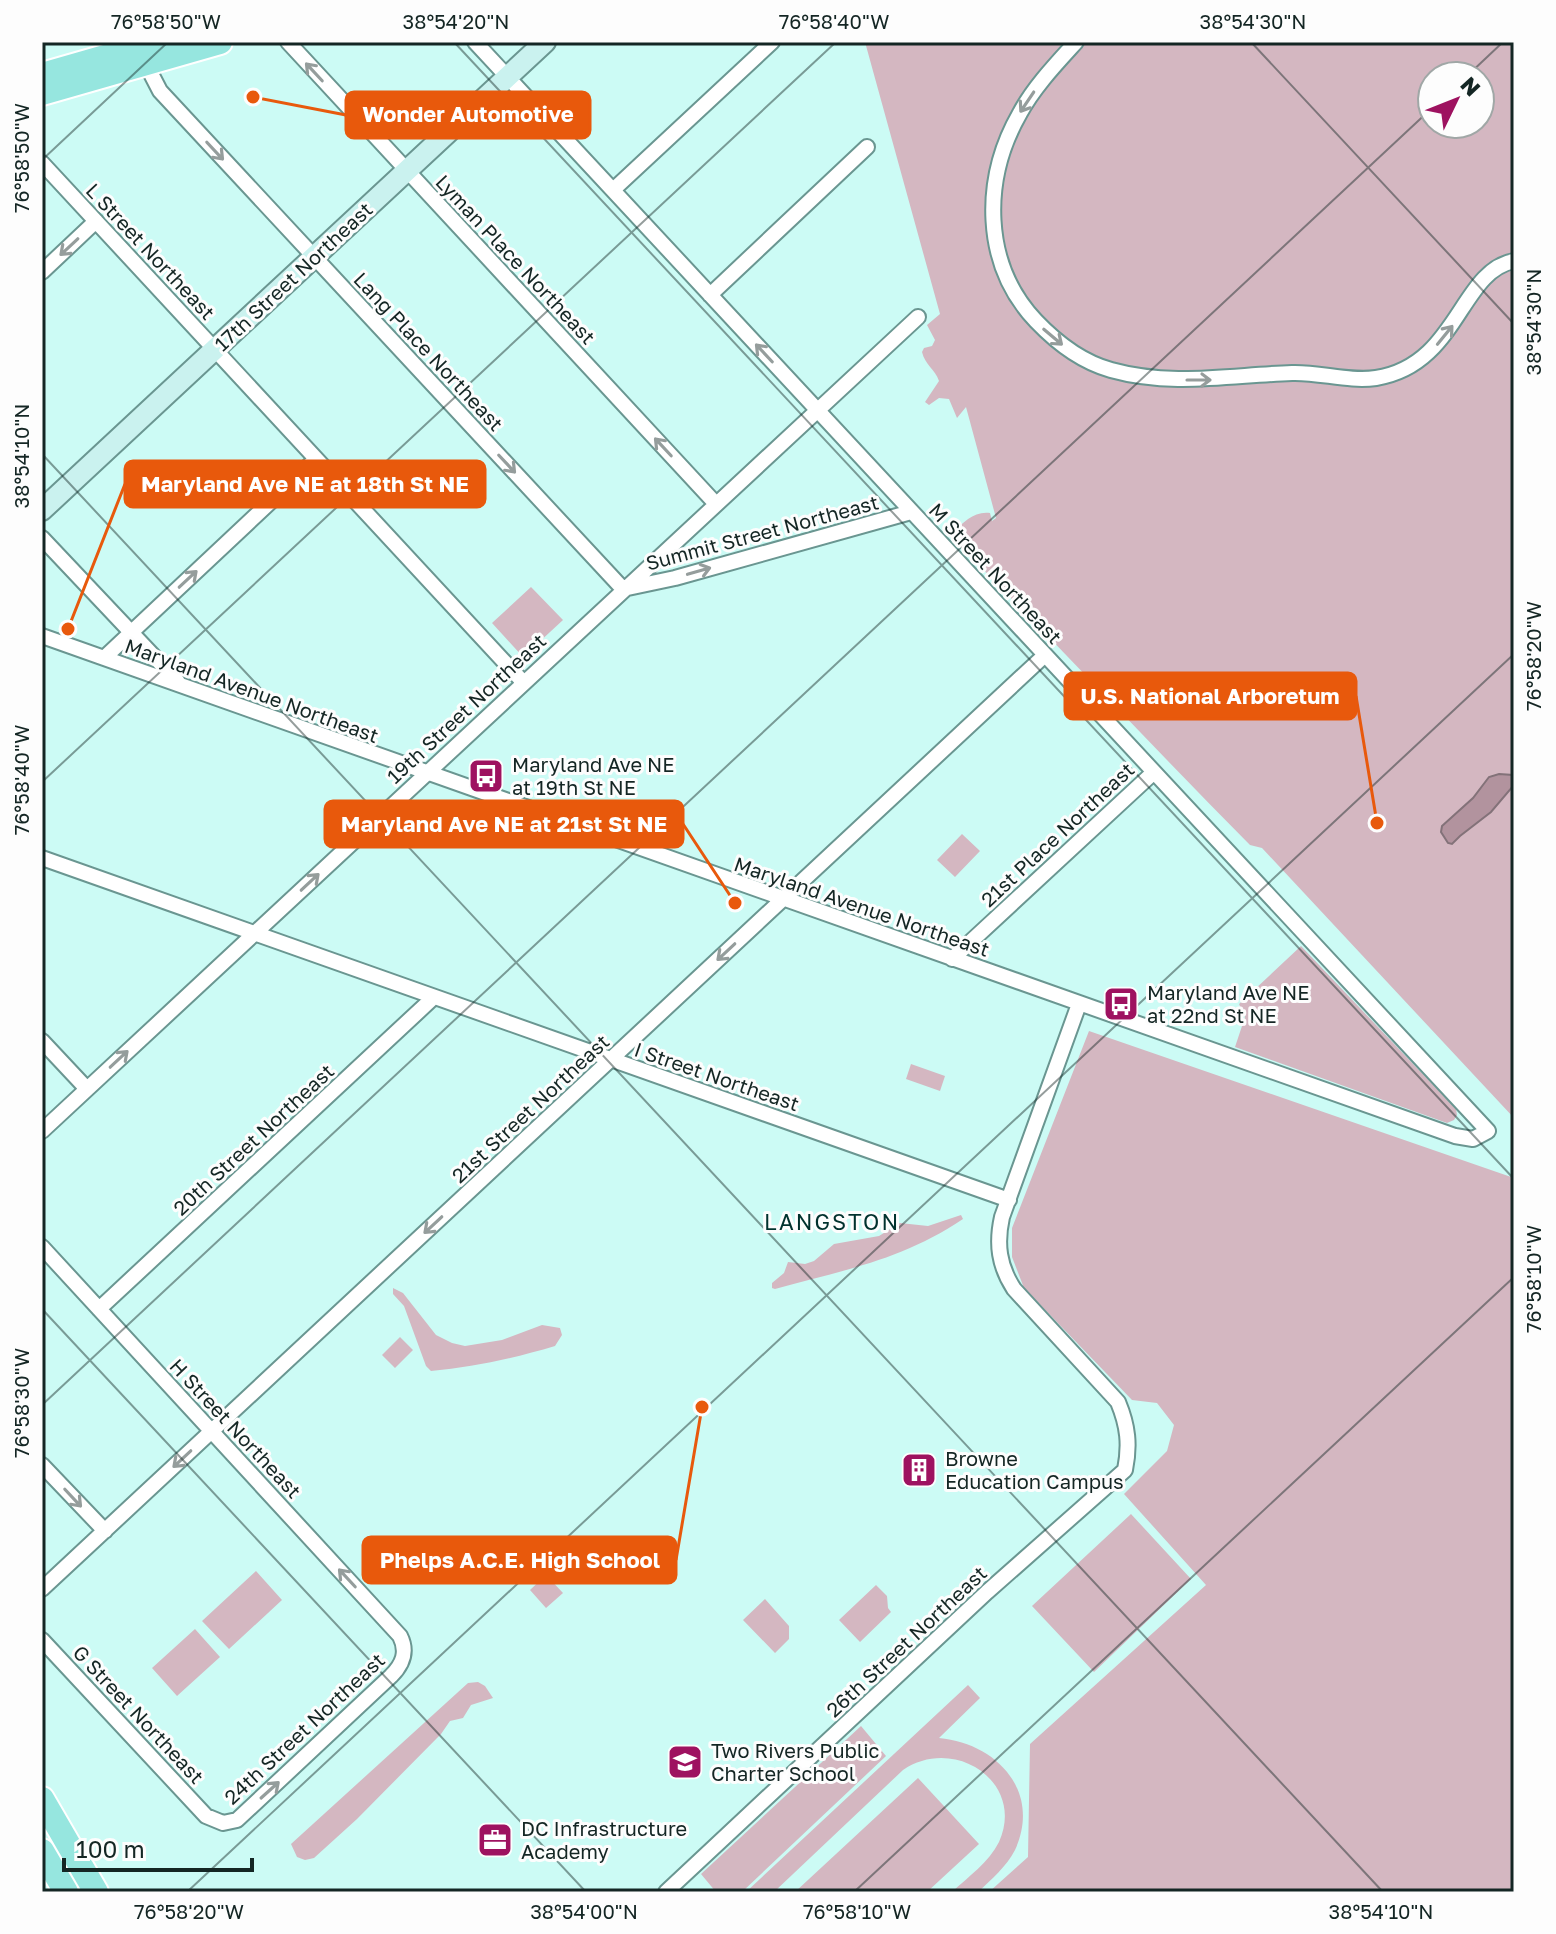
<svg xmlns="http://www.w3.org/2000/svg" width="1556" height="1934" font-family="'Golos Text',sans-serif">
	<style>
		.green { fill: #d4b7c1; fill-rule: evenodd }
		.water { fill: #b2939e; stroke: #837279; stroke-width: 2 }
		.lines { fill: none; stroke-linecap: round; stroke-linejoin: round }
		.street-casing { stroke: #6a9691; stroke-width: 18 }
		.secondary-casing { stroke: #6a9691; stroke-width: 24 }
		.primary-casing { stroke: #fff; stroke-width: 28 }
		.street { stroke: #fff; stroke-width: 14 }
		.secondary { stroke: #caf2ef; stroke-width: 20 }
		.primary { stroke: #96e6df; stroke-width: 24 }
		.oneway { stroke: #959d9c }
		.ticks { fill: none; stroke: #142624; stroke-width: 2; stroke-opacity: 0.45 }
		.labels { text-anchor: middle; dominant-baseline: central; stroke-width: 6; stroke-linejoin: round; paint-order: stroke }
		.street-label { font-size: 20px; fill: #142624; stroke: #fdfdfd }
		.poi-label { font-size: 20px; fill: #142624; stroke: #fdfdfd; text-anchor: start }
		.neighbourhood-label { font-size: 22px; letter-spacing: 2px; fill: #01322e; stroke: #fdfdfd }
		.leader { fill: none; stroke: #e8590c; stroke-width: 3 }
		.callout-dot { fill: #e8590c; stroke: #fdfdfd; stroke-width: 3 }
		.callout { fill: #e8590c; stroke: #e8590c; stroke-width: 3 }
		.callout-label { font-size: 22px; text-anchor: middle; font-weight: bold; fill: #fff }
		.neatline { fill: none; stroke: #142624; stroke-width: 3 }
		.ticks-label { font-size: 20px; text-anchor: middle; fill: #142624 }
	</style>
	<rect width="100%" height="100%" fill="#ccfbf5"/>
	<path class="green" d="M865,42H1514V1118L1262,848L1250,845C1150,744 1052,639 952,538V533C964,522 974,511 990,513L992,521L996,518L966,407L957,418L949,399L939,398L929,405L925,402L939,381C935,369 925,365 922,352L924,348L932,346L935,340L927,325L940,314ZM1432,76H1480V124H1432Z
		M531,587L563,620L523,657L492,623Z
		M962,834L980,851L955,877L937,860Z
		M1301,946L1456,1109L1457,1115L1454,1120L1447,1123L1235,1047L1245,1017L1239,1004Z
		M1089,1031L1514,1178V1892H989L1028,1857L1030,1744L1206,1585L1124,1494L1167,1451L1174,1425L1157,1403L1132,1400L1024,1288L1012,1257V1228Z
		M911,1064L945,1076L940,1091L906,1079Z
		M961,1215L963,1219C902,1260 844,1270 775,1289L772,1288V1283L784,1273L788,1262L805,1264L814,1261L834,1244L879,1236L900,1223L928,1226Z
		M393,1288L403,1293L436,1335L452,1343L465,1346L502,1340L542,1325L560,1328L562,1335L555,1346C515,1358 474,1367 431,1371L426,1366L404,1306L393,1294Z
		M400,1337L413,1350L395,1368L382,1355Z
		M1131,1514L1191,1579L1094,1672L1032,1606Z
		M256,1571L282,1600L229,1649L202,1621Z
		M546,1575L563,1593L546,1608L530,1590Z
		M876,1585L887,1596L888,1608L891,1612L860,1642L839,1620Z
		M765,1599L789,1626V1639L775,1653L743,1620Z
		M195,1629L220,1657L177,1696L152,1668Z
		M478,1682L485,1686L493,1698L471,1705L463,1718L450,1721L441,1734L357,1819L314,1858L305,1860L297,1857L291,1844L468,1683Z
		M968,1685L980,1698L939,1738C996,1743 1042,1791 1015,1850C1006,1867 992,1879 978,1892H952C968,1877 989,1862 999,1842C1026,1782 954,1735 903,1770L774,1892H746Z
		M861,1726L886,1756L742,1892H716L701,1874Z
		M918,1778L979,1844L927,1892H795Z"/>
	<path class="water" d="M1499,774L1513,775L1514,785L1491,812L1460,836L1452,844L1448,843L1441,832L1442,826L1473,798L1489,777Z"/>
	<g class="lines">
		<defs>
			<path id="street" d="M288,42L716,504
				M1076,42C1056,64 1034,87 1020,113C982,179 982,264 1036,321C1057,343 1082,362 1111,370C1172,387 1231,375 1292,373C1320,372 1348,382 1376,378C1458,365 1460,271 1514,261
				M146,64L160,91L623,589L675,578L911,512
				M42,163L523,682
				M613,190L772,42
				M42,272L96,221
				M710,295L867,147
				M42,538L178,682
				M42,636L1455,1136L1473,1139L1488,1131L475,42
				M104,658L316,459
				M42,858L1009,1200
				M952,959L1154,772
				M42,1041L87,1089
				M42,1131L918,317
				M42,1247L400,1636C408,1652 403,1664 391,1676L237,1820L223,1823L206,1816L42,1640
				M99,1309L434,997
				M42,1465L105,1531
				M42,1589L1045,655
				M666,1892L987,1592L1125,1470C1130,1445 1128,1426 1118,1402L1014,1289C999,1266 996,1244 1002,1217L1079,1004"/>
			<path id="secondary" d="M42,510L545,42"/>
			<path id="primary" d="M42,75L157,42
				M42,93L220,42
				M42,1799L96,1892
				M42,1851L66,1892"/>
		</defs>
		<use href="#street" class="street-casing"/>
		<use href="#secondary" class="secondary-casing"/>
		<use href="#primary" class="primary-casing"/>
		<use href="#street" class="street"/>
		<use href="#secondary" class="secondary"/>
		<use href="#primary" class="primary"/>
	</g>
	<defs><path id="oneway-shaft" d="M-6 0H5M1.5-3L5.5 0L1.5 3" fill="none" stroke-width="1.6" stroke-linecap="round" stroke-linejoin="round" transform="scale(2)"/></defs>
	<g class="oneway">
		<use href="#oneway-shaft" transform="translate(314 72) rotate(-133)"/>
		<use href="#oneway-shaft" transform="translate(1027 102) rotate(124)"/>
		<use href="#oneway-shaft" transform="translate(215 151) rotate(47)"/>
		<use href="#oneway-shaft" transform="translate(69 247) rotate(137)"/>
		<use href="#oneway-shaft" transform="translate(1445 335) rotate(-51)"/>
		<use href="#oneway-shaft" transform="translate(1053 337) rotate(40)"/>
		<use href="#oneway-shaft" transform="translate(764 353) rotate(-133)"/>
		<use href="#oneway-shaft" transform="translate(1199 380)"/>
		<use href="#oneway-shaft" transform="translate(663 447) rotate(-133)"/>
		<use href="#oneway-shaft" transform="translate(507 464) rotate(47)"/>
		<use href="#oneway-shaft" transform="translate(699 571) rotate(-16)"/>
		<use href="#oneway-shaft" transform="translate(188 579) rotate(-43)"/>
		<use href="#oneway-shaft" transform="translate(310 882) rotate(-43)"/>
		<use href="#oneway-shaft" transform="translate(726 952) rotate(137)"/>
		<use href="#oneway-shaft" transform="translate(119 1059) rotate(-43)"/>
		<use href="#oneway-shaft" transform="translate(433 1225) rotate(137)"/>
		<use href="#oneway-shaft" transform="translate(182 1459) rotate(137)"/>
		<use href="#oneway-shaft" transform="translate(73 1498) rotate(47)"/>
		<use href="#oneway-shaft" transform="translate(347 1578) rotate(-133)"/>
		<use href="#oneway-shaft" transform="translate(270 1790) rotate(-42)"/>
	</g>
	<path class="ticks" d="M454,42L1514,1179M1251,42L1514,324M1467,76L1503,42M42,160L168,42M42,454L1383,1892M42,782L836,42M42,1309L586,1892M42,1405L1432,108M187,1892L1514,654M854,1892L1514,1277"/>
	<defs>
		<symbol id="bus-square" viewBox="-11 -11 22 22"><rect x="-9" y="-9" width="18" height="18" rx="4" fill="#9e1260" stroke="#fdfdfd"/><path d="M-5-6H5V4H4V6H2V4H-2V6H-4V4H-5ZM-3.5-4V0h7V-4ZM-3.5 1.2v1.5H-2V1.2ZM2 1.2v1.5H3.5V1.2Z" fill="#fff"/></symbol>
		<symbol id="building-square" viewBox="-11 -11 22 22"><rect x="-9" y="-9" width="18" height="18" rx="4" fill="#9e1260" stroke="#fdfdfd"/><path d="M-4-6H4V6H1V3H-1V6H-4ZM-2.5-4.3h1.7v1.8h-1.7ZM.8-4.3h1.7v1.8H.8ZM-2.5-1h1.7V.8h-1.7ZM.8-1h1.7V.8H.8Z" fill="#fff"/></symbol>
		<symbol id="school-square" viewBox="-11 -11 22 22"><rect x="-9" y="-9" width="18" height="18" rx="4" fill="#9e1260" stroke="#fdfdfd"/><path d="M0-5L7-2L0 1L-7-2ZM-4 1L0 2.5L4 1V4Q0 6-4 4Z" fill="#fff"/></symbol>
		<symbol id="office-square" viewBox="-11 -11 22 22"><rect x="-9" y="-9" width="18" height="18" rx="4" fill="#9e1260" stroke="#fdfdfd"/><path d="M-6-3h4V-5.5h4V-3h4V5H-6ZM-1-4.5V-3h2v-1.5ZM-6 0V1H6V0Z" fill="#fff"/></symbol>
	</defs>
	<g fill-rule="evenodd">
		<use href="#bus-square" x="466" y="756" width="40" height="40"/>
		<use href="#bus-square" x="1101" y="984" width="40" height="40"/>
		<use href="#building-square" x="899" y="1450" width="40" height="40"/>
		<use href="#school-square" x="665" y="1742" width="40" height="40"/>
		<use href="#office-square" x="475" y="1820" width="40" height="40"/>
	</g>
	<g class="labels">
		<g class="street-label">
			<text transform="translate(151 251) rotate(47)">L Street Northeast</text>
			<text transform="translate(516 259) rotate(47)">Lyman Place Northeast</text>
			<text transform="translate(293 276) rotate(-43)">17th Street Northeast</text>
			<text transform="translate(429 351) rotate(47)">Lang Place Northeast</text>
			<text transform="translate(762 532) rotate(-15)">Summit Street Northeast</text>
			<text transform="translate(996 573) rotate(47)">M Street Northeast</text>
			<text transform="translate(252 690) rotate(20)">Maryland Avenue Northeast</text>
			<text transform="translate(466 708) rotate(-43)">19th Street Northeast</text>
			<text transform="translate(1057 834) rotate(-43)">21st Place Northeast</text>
			<text transform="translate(862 906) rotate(19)">Maryland Avenue Northeast</text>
			<text transform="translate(717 1076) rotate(19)">I Street Northeast</text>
			<text transform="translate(530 1108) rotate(-43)">21st Street Northeast</text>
			<text transform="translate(253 1139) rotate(-43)">20th Street Northeast</text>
			<text transform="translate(236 1428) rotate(47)">H Street Northeast</text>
			<text transform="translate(906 1641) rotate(-43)">26th Street Northeast</text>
			<text transform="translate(139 1714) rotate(47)">G Street Northeast</text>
			<text transform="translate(304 1728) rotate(-43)">24th Street Northeast</text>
		</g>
		<g class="poi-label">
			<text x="512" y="764">Maryland Ave NE<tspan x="512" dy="23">at 19th St NE</tspan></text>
			<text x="1147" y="992">Maryland Ave NE<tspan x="1147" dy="23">at 22nd St NE</tspan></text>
			<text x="945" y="1458">Browne<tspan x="945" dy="23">Education Campus</tspan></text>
			<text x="711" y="1750">Two Rivers Public<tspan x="711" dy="23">Charter School</tspan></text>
			<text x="521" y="1828">DC Infrastructure<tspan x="521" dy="23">Academy</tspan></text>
		</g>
		<g class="neighbourhood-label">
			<text x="832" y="1221">LANGSTON</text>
		</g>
	</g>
	<path class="leader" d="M253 97L346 115M68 629L125 484M1377 823L1356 696M735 903L683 824M702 1407L676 1560"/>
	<g class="callout-dot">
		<circle cx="253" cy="97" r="8"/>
		<circle cx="68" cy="629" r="8"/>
		<circle cx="1377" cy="823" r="8"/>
		<circle cx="735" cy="903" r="8"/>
		<circle cx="702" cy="1407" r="8"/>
	</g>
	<g class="callout">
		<rect x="346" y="92" width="244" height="46" rx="8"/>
		<rect x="125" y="461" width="360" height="46" rx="8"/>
		<rect x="1065" y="673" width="291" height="46" rx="8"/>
		<rect x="325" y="801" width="358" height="46" rx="8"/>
		<rect x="363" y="1537" width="313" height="46" rx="8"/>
	</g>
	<g class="callout-label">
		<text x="468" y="122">Wonder Automotive</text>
		<text x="305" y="492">Maryland Ave NE at 18th St NE</text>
		<text x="1210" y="704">U.S. National Arboretum</text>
		<text x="504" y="832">Maryland Ave NE at 21st St NE</text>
		<text x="520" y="1568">Phelps A.C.E. High School</text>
	</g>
	<rect width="1556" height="1934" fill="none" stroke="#fdfdfd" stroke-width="88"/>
	<g transform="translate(1456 100) rotate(47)"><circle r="38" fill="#fdfdfd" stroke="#a0a7a6" stroke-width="2"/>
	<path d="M0-6L14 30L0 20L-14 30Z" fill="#9e1260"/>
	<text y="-12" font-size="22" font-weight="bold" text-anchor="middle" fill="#142624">N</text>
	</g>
	<path d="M64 1858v12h188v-12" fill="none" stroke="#142624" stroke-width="4"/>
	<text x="76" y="1858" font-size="24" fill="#142624" stroke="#fdfdfd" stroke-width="6" paint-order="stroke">100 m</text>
	<rect x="44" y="44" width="1468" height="1846" class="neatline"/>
	<g class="ticks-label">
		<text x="166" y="29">76°58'50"W</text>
		<text x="456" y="29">38°54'20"N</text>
		<text x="834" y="29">76°58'40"W</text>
		<text x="1253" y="29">38°54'30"N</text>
		<text transform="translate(22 158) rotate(-90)" y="7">76°58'50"W</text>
		<text transform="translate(1534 322) rotate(-90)" y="7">38°54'30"N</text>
		<text transform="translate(22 456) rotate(-90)" y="7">38°54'10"N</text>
		<text transform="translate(1534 656) rotate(-90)" y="7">76°58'20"W</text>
		<text transform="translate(22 780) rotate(-90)" y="7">76°58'40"W</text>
		<text transform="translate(1534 1279) rotate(-90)" y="7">76°58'10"W</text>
		<text transform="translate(22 1403) rotate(-90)" y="7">76°58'30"W</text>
		<text x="189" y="1919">76°58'20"W</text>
		<text x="584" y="1919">38°54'00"N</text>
		<text x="857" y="1919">76°58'10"W</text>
		<text x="1381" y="1919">38°54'10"N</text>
	</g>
</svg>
